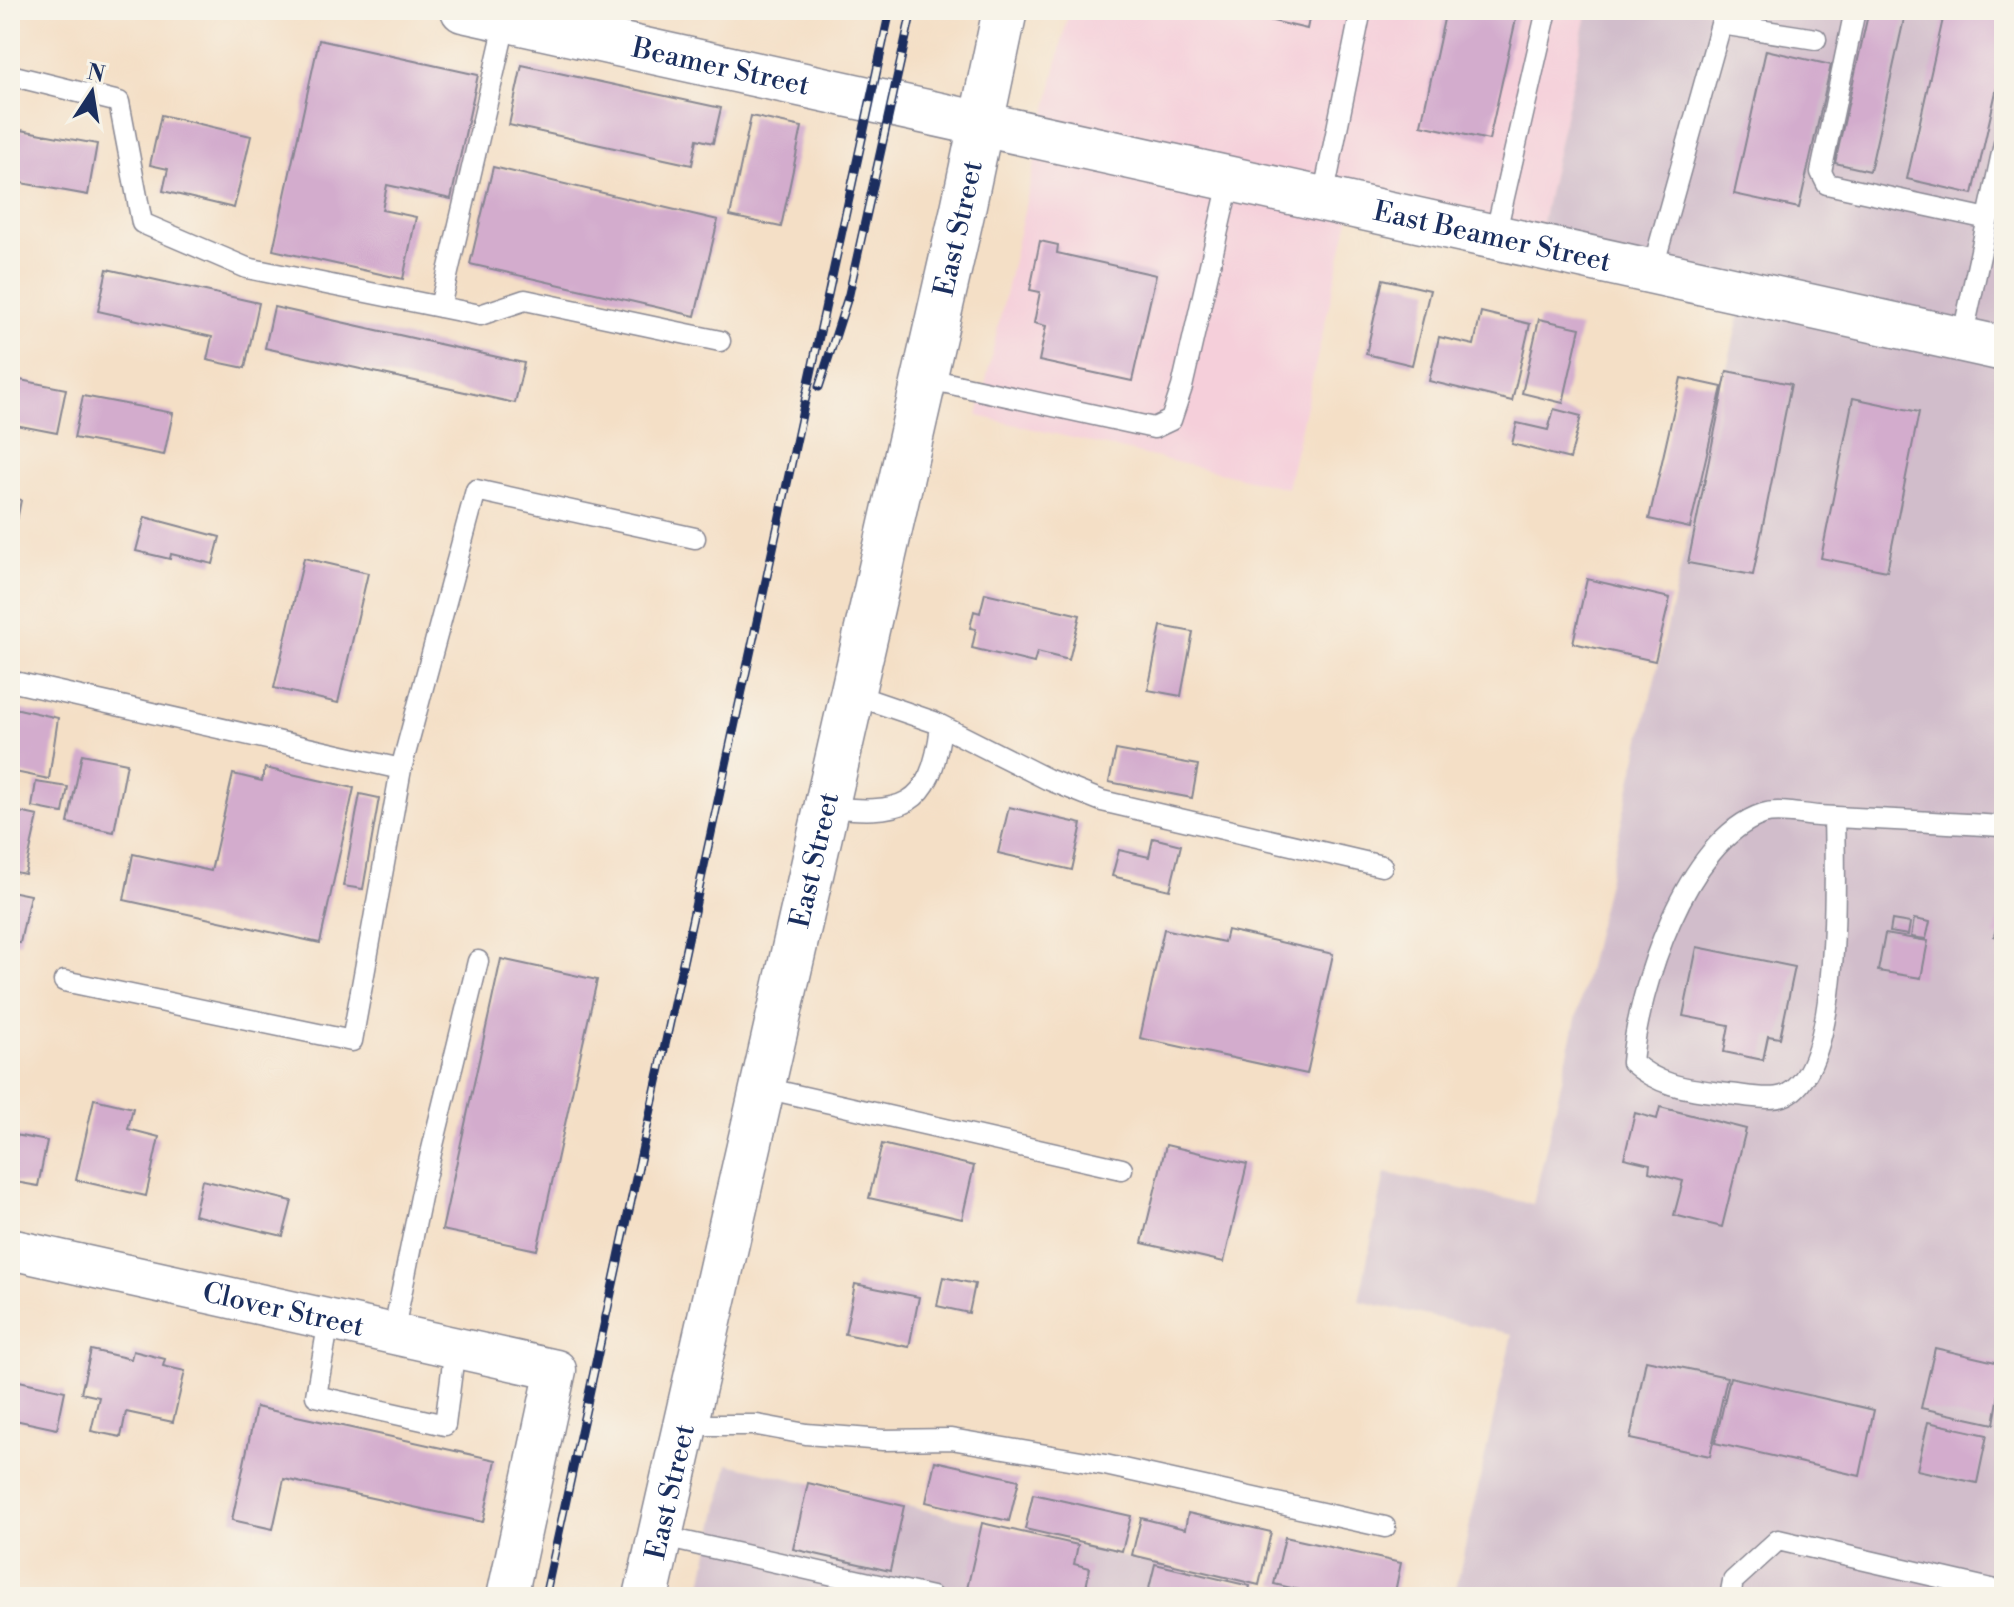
<svg xmlns="http://www.w3.org/2000/svg" width="2014" height="1607" font-family="'Libre Bodoni',serif">
	<style>
		.built { fill: #f5cfda }
		.industrial { fill: #d1bdcb }
		.building { fill: #d3accd }
		.lines { fill: none; stroke-linecap: round; stroke-linejoin: round }
		.service-casing { stroke: #888792; stroke-width: 23 }
		.minor-casing { stroke: #888792; stroke-width: 43 }
		.tertiary-casing { stroke: #888792; stroke-width: 47 }
		.secondary-casing { stroke: #888792; stroke-width: 47 }
		.service { stroke: #fff; stroke-width: 20 }
		.minor { stroke: #fff; stroke-width: 40 }
		.tertiary { stroke: #fff; stroke-width: 44 }
		.secondary { stroke: #fff; stroke-width: 44 }
		.rail-casing { stroke: #1b2f5e; stroke-width: 9 }
		.rail { stroke: #f7f3e8; stroke-width: 6; stroke-dasharray: 18; stroke-linecap: butt }
		.labels { text-anchor: middle; dominant-baseline: central; stroke-width: 8; stroke-linejoin: round; paint-order: stroke }
		.street-label { font-size: 28px; fill: #1b2f5e; stroke: #f7f3e8 }
	</style>
	<rect width="100%" height="100%" fill="#f7f3e8"/>
	<filter id="ink" filterUnits="userSpaceOnUse"><feTurbulence type="fractalNoise" baseFrequency=".0125" numOctaves="2"/><feDisplacementMap in="SourceGraphic" scale="16" xChannelSelector="R" yChannelSelector="G"/><feConvolveMatrix kernelMatrix="1 2 1 2 8 2 1 2 1" color-interpolation-filters="sRGB"/></filter>
	<filter id="wash" filterUnits="userSpaceOnUse"><feTurbulence type="fractalNoise" baseFrequency=".006" numOctaves="4" result="noise"/><feDisplacementMap in="SourceGraphic" scale="32" xChannelSelector="R" yChannelSelector="G"/><feGaussianBlur stdDeviation="1.8" result="paint"/><feColorMatrix in="noise" values="0 0 0 0 0 0 0 0 0 0 0 0 0 0 0 0 0 1.4 0 .05"/><feComposite in="paint" operator="in"/></filter>
	<g filter="url(#wash)">
		<rect width="100%" height="100%" fill="#f4dfc6"/>
		<path class="built" d="M1069,10H1588L1537,245L1352,206L1287,488L978,416Z"/>
		<path class="industrial" d="M1588,10H2004V1597H1454L1512,1334L1359,1301L1385,1173L1533,1204L1745,291L1537,245Z
			M728,1464L1294,1597H699Z"/>
		<g id="blocks">
			<path class="building" d="M1226,10H1311L1307,29Z
				M1446,10H1518L1489,140L1421,125Z
				M1869,10H1906L1870,171L1835,163Z
				M1945,10H2004V56L1973,194L1907,179Z
				M319,40L478,75L451,199L387,185L382,210L416,217L403,279L273,250Z
				M1766,50L1831,65L1799,208L1734,194Z
				M522,65L721,108L713,143L697,139L692,165L509,125Z
				M161,115L251,136L234,208L163,191L168,169L150,165Z
				M751,116L802,127L781,227L730,216Z
				M10,128L97,144L88,195L10,181Z
				M493,167L718,220L695,316L470,264Z
				M2003,226H2004V252L1997,251Z
				M1040,241L1058,245L1057,253L1156,275L1132,381L1039,361L1046,326L1034,323L1040,292L1030,290Z
				M107,269L259,303L245,368L207,360L212,337L98,311Z
				M1383,279L1430,290L1412,365L1366,354Z
				M274,307L524,363L515,403L265,348Z
				M1481,312L1530,324L1512,401L1429,381L1439,337L1474,345Z
				M1539,319L1580,328L1563,403L1522,393Z
				M1727,371L1791,384L1753,575L1688,563Z
				M10,378L66,389L57,433L10,424Z
				M1681,378L1722,387L1690,528L1649,519Z
				M83,396L173,413L164,455L74,438Z
				M1853,398L1919,412L1887,571L1821,558Z
				M1554,409L1581,416L1570,459L1512,444L1517,423L1548,430Z
				M10,497L21,500L13,541L10,540Z
				M145,517L220,537L213,564L171,554L170,559L136,551Z
				M304,558L368,573L338,703L274,688Z
				M1587,579L1670,598L1655,661L1573,643Z
				M985,593L1080,615L1069,660L1037,652L1034,663L972,648L976,629L970,628L974,611L980,613Z
				M1161,626L1193,632L1181,696L1148,690Z
				M10,707L58,718L49,779L10,771Z
				M1116,750L1198,765L1192,798L1109,782Z
				M82,754L127,763L114,832L68,823Z
				M265,768L354,788L320,943L124,900L133,854L211,871L233,774L262,781Z
				M36,782L68,787L63,813L32,807Z
				M360,794L379,798L363,889L343,886Z
				M1009,807L1082,824L1072,870L998,853Z
				M10,810L38,816L25,874L10,871Z
				M1153,838L1181,845L1170,890L1112,876L1119,850L1149,857Z
				M10,891L30,895L20,943L10,941Z
				M2004,901V939L1994,936Z
				M1914,919L1930,922L1926,939L1911,937Z
				M1892,920L1910,923L1908,935L1890,932Z
				M1164,929L1224,942L1227,930L1333,954L1307,1074L1140,1038Z
				M1885,934L1928,941L1921,978L1878,971Z
				M1697,947L1795,967L1780,1038L1768,1036L1763,1060L1724,1052L1729,1025L1683,1016Z
				M501,959L597,980L537,1250L442,1230Z
				M94,1099L133,1108L128,1129L159,1137L146,1196L76,1180Z
				M1660,1107L1746,1129L1722,1227L1674,1215L1683,1181L1649,1172L1650,1164L1624,1158L1635,1113L1657,1119Z
				M10,1134L47,1141L38,1186L10,1181Z
				M882,1144L974,1166L962,1219L869,1198Z
				M1166,1145L1247,1164L1224,1262L1142,1243Z
				M202,1180L292,1201L283,1236L194,1215Z
				M943,1277L975,1284L969,1313L937,1306Z
				M855,1284L919,1297L909,1347L845,1334Z
				M1935,1348L2004,1364L1994,1424L1921,1408Z
				M91,1350L131,1359L133,1351L165,1359L163,1366L185,1371L173,1422L126,1412L121,1437L91,1431L99,1397L81,1393Z
				M1646,1360L1727,1377L1710,1456L1630,1439Z
				M1730,1377L1874,1410L1860,1476L1715,1443Z
				M10,1379L65,1391L57,1429L10,1419Z
				M256,1407L496,1460L483,1522L284,1479L273,1529L232,1520Z
				M1928,1422L1987,1435L1977,1483L1917,1470Z
				M935,1461L1019,1480L1009,1521L926,1502Z
				M808,1483L904,1506L890,1571L793,1549Z
				M1033,1494L1131,1516L1122,1551L1025,1529Z
				M1188,1513L1271,1532L1259,1585L1132,1555L1141,1518L1185,1529Z
				M982,1523L1078,1545L1074,1564L1090,1568L1084,1597H1004L967,1589Z
				M1285,1537L1401,1563L1394,1597H1330L1274,1584Z
				M1155,1564L1250,1586L1248,1597H1147Z"/>
		</g>
	</g>
	<g filter="url(#ink)">
		<use href="#blocks" fill-opacity="0" stroke="#888792" stroke-width="2"/>
		<g class="lines">
			<defs>
				<path id="service" d="M1855,10L1821,172L1827,184L1988,219
					M1721,24L1816,39
					M10,75L119,102L142,223L247,268L480,315L525,300L720,341
					M1323,198L1361,10
					M1495,236L1547,10
					M1652,271L1725,10
					M440,307L506,20
					M1962,339L2004,144
					M924,378L1154,428L1171,420L1182,387L1230,178
					M10,681L401,769L352,1041L64,981
					M852,694L934,722L1047,779L1102,801L1382,866
					M401,769L476,490L695,538
					M825,807C901,814 931,811 941,726
					M1834,817C1835,871 1844,1074 1783,1096C1768,1101 1743,1095 1728,1094C1691,1089 1661,1088 1632,1062C1638,990 1686,839 1763,814C1778,809 1802,815 1818,816C1878,819 1939,822 2000,826L2004,827
					M760,1087L1122,1169
					M329,1320L316,1396L445,1425L455,1347
					M393,1334L424,1182L478,961
					M684,1425H757L806,1434L883,1440L951,1439L1105,1465L1385,1527
					M659,1536L932,1597
					M1730,1597L1733,1581L1778,1540L2004,1592"/>
				<g id="minor">
					<path id="s1" d="M10,1249L556,1370L507,1597"/>
				</g>
				<g id="tertiary">
					<path id="s2" d="M463,10L2004,349"/>
				</g>
				<g id="secondary">
					<path id="s3" d="M646,1597L963,209L1005,10"/>
				</g>
			</defs>
			<use href="#service" class="service-casing"/>
			<use href="#minor" class="minor-casing"/>
			<use href="#tertiary" class="tertiary-casing"/>
			<use href="#secondary" class="secondary-casing"/>
			<use href="#service" class="service"/>
			<use href="#minor" class="minor"/>
			<use href="#tertiary" class="tertiary"/>
			<use href="#secondary" class="secondary"/>
			<defs>
				<path id="rail" d="M819,387L849,294L912,10
					M545,1597L890,10"/>
			</defs>
			<use href="#rail" class="rail-casing"/>
			<use href="#rail" class="rail"/>
		</g>
	</g>
	<g class="labels">
		<g class="street-label">
			<text stroke="none"><textPath href="#s2" startOffset="264">Beamer Street</textPath></text>
			<text stroke="none"><textPath href="#s3" startOffset="1404">East Street</textPath></text>
			<text stroke="none"><textPath href="#s2" startOffset="1054">East Beamer Street</textPath></text>
			<text stroke="none"><textPath href="#s3" startOffset="756">East Street</textPath></text>
			<text stroke="none"><textPath href="#s1" startOffset="280">Clover Street</textPath></text>
			<text stroke="none"><textPath href="#s3" startOffset="108">East Street</textPath></text>
		</g>
	</g>
	<rect width="2014" height="1607" fill="none" stroke="#f7f3e8" stroke-width="40"/>
	<g transform="translate(92 92) rotate(12)" stroke="#f7f3e8" stroke-width="6" paint-order="stroke">
	<path d="M0-6L14 30L0 20L-14 30Z" fill="#1b2f5e"/>
	<text y="-12" font-size="22" font-weight="bold" text-anchor="middle" fill="#1b2f5e">N</text>
	</g>
</svg>
